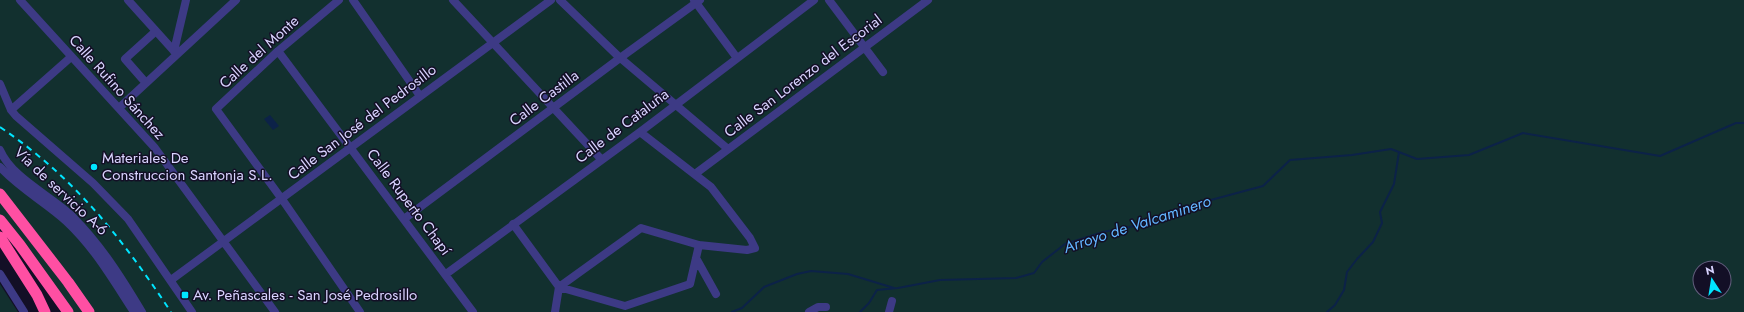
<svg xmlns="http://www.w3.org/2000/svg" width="1744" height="312" font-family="Jost,sans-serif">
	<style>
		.green { fill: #12302f; fill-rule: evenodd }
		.water { fill: #0c2248 }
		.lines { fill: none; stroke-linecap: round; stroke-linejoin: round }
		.stream { stroke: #0c2248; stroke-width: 2 }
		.minor { stroke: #3d3a85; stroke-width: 8 }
		.highway { stroke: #ff4fa3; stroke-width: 11 }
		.rail { stroke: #00e5ff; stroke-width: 2; stroke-dasharray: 6 5; stroke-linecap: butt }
		.poi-dot { fill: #00e5ff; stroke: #130f26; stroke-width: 1.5 }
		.labels { text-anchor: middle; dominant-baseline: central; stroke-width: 3; stroke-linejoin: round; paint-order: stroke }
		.street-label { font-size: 15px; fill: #d9d4ff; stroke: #130f26 }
		.poi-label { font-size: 15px; fill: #d9d4ff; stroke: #130f26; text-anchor: start }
		.water-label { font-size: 16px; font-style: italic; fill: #62b6ff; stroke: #130f26 }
	</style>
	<rect width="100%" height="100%" fill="#130f26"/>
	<path class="green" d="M0,0H1744V312H66L0,218ZM1700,268H1724V292H1700Z
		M0,284L18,312H0Z"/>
	<path class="water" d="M270,115L279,126L273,130L264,119Z"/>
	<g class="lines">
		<path class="stream" d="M732,312L742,308L764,287L797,274L811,271L848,274L894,288
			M860,312L869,303L877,290L898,288L940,280L1016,278L1034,273L1042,262L1065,244L1103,232L1140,225L1181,208L1263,186L1290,160L1352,155L1391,149L1417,159L1469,155L1523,133L1660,156L1736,123H1744
			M1327,312L1335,305L1344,290L1347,272L1357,259L1373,242L1382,223L1380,212L1394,184L1399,152"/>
		<path class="minor" d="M20,0L155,148L275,312
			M128,0L174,51L176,55
			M339,0L278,51L216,109L284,202L360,312
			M353,0L420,96
			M453,0L601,159
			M560,0L618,56L728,149
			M694,0L737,58
			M829,0L883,72
			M174,51L186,0
			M278,51L473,312
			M146,83L125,59L156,31
			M0,84L11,110L16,116L93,183L128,219L192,312
			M119,108L236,0
			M11,110L71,57
			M0,150C12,178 50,195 72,216C101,245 121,277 142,312
			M0,167C19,188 45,202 66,221C95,248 113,280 134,312
			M695,174L928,0
			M404,219L620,58L700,0
			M513,224L559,287
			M696,258L716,294
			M0,274L24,312
			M446,274L640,132L814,0
			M171,280L551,0
			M559,287L625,306L690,284L699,245
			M555,312L559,287L641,228L699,245L747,250L755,248L750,238L711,187L640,132
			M809,312L818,307H826
			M889,312L892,301"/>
		<path class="highway" d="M0,194L68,282L89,312
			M0,220L20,245L68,312
			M0,237L37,295L45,312"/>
		<path class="rail" d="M0,127C75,178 121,237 171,312"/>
	</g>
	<g class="poi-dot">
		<circle cx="94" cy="167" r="4"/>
		<rect x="181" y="291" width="8" height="8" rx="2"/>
	</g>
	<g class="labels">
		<g class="street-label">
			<text transform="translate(259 52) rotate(-42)">Calle del Monte</text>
			<text transform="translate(803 76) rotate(-37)">Calle San Lorenzo del Escorial</text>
			<text transform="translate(117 87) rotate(48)">Calle Rufino Sánchez</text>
			<text transform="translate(544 98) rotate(-37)">Calle Castilla</text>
			<text transform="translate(362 122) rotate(-37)">Calle San José del Pedrosillo</text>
			<text transform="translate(622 126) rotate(-37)">Calle de Cataluña</text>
			<text transform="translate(61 191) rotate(43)">Vía de servicio A-6</text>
			<text transform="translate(409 202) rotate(53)">Calle Ruperto Chapí</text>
		</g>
		<g class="poi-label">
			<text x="102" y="158">Materiales De<tspan x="102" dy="17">Construccion Santonja S.L.</tspan></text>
			<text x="193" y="295">Av. Peñascales - San José Pedrosillo</text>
		</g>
		<g class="water-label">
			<text transform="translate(1137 224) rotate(-18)">Arroyo de Valcaminero</text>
		</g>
	</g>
	<g transform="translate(1712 280) rotate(348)"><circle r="19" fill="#130f26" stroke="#625e7d"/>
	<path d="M0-3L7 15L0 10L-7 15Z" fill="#00e5ff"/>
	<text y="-6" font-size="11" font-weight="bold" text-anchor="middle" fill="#d9d4ff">N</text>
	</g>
</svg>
